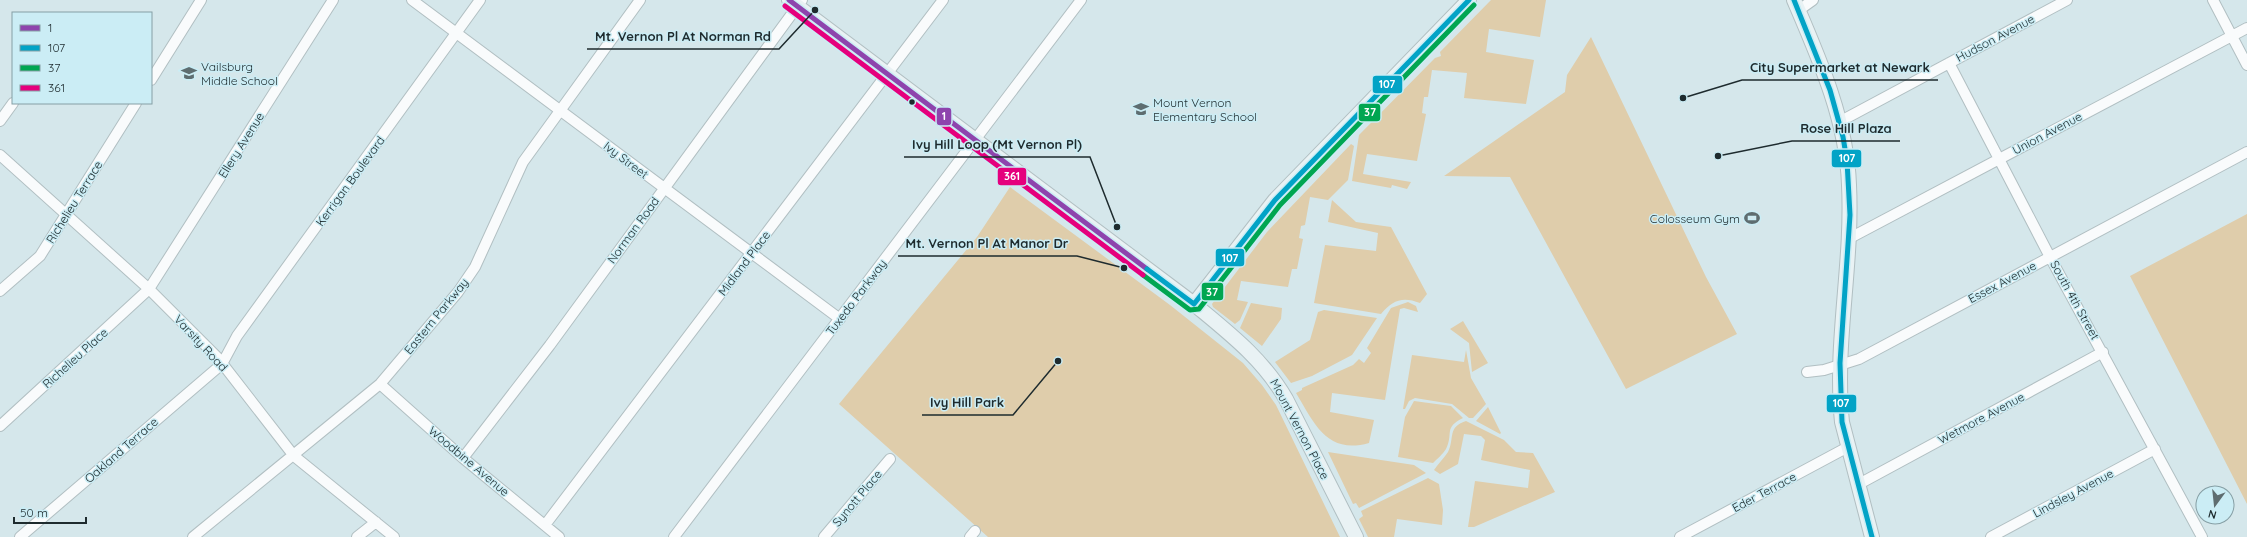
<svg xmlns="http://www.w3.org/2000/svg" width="2247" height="537" font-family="Quicksand,sans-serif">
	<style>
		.green { fill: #dfcdab }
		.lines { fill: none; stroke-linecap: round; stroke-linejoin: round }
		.street-casing { stroke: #b1bfc2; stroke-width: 12 }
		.secondary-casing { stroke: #b1bfc2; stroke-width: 16 }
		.street { stroke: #f9fbfc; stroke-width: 10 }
		.secondary { stroke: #e9f2f4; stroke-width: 14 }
		.bus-1-casing { stroke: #cbedf5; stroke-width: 8 }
		.bus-2-casing { stroke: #cbedf5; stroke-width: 8 }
		.bus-3-casing { stroke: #cbedf5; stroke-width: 8 }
		.bus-4-casing { stroke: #cbedf5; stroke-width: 8 }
		.bus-1 { stroke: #8e44ad; stroke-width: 5 }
		.bus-2 { stroke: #02a3c6; stroke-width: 5 }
		.bus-3 { stroke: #00a651; stroke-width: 5 }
		.bus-4 { stroke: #e5007d; stroke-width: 5 }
		.bus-dot { fill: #1e2b2e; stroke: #cbedf5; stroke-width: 1.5 }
		.labels { text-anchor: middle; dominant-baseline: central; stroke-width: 3; stroke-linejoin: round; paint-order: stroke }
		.street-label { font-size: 12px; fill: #1e2b2e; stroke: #cbedf5 }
		.poi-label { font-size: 12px; fill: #1e2b2e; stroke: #cbedf5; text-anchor: start }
		.leader { fill: none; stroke: #1e2b2e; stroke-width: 1.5 }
		.callout-dot { fill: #1e2b2e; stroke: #cbedf5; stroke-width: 1.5 }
		.callout-label { font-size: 13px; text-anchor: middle; font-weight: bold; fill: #1e2b2e; stroke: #cbedf5; stroke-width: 3; stroke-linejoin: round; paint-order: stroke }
		.line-badge { stroke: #cbedf5; stroke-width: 1.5 }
		.badge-label { font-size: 11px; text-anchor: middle; font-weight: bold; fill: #fff }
	</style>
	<rect width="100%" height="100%" fill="#d5e7eb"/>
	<path class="green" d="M1491,0H1546L1540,37L1489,29L1486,52L1534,60L1526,104L1464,98L1467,73L1432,70L1428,97H1424L1422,113L1426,114L1417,161L1367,154L1363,174L1411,182L1407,189L1392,185L1391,188L1352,181L1359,135L1435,58L1441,56L1440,52Z
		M1591,37L1706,277L1737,334L1626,389L1510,177L1444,176L1565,92L1567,75Z
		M1351,144L1354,146L1348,180L1328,200L1310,197L1305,225L1301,226L1299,238L1303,239L1297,269H1292L1288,287L1241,281L1237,300L1248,302L1240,320L1235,324L1213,307L1212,304L1267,232Z
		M1010,187L1170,305L1243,363L1262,385L1276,405L1340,537H988L839,404L977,237Z
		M1332,200L1356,222L1391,227L1427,294L1420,303C1403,296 1392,300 1381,314L1314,303L1325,245L1376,251L1378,233L1328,222Z
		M2247,214V504L2130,276Z
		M1408,302L1416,306L1418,312L1404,308L1400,309L1385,400L1332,393L1330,412L1374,420L1369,443C1327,455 1314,423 1296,393L1302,390V388L1353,365L1359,359L1364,363L1371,353L1367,348L1391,308Z
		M1251,303L1282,308L1281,319L1262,346L1240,328Z
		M1324,310L1377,318L1352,355L1312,376L1291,383L1275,362L1310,340L1318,312Z
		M1463,321L1488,363L1472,372L1469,343L1450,329Z
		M1466,350L1471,378L1486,404L1473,418H1469L1452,404L1415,398L1409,401L1405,409H1403L1412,355L1464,362Z
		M1414,401L1451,406L1463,418C1443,428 1454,433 1446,449C1443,454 1437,459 1433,463L1398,457L1405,417Z
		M1488,407L1501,433L1500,434L1476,421Z
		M1466,421L1504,440L1516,452L1533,453L1555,492L1474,527H1468L1475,481L1528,488L1530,470L1481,460L1485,440L1481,436L1464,434L1458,464L1440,474L1434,470C1438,464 1444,458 1448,452C1455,438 1447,427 1466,421Z
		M1328,452L1414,465L1426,473L1359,508L1356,503L1353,504Z
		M1428,478L1439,484L1443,510L1442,525L1397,519L1394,537H1368L1359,519L1363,516L1361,511Z"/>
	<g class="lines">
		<defs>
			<path id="street" d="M412,0L840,319
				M2213,0L2247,65
				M1799,10L1813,0
				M1949,63L2050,257L2202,537
				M151,80L201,0
				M0,121L13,103
				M1839,122L2067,0
				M0,155L149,289L218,358L294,456L394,537
				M1848,239L2247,28
				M0,291L40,256L136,103
				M1807,372L1824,370L1859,359L2247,152
				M380,384L463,458L559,537
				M0,426L149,289L333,0
				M463,458L550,345L802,0
				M1859,484L2103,352
				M545,525L943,0
				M20,537L222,364L237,336L480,0
				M193,537L380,384L458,292L475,267L523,162L640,0
				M357,537L376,522
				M674,537L1081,0
				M824,537L890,459
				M970,537L975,531
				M1680,537L1848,447
				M1991,537L2155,449"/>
			<path id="secondary" d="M789,0L1194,304C1229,333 1263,359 1286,399L1356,537
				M1794,0C1819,58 1847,121 1849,185C1853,264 1834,343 1842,422L1872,537
				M1194,304L1275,200L1469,0"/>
		</defs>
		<use href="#street" class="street-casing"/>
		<use href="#secondary" class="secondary-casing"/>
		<use href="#street" class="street"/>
		<use href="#secondary" class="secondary"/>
		<defs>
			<path id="bus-1" d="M789,0L1147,269"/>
			<path id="bus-2" d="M1794,0L1830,90L1843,137L1847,161L1850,215L1840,363L1842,422L1872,537
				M1147,269L1194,304L1275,200L1469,0"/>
			<path id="bus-3" d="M1143,275L1190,310L1199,309L1280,205L1474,5"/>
			<path id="bus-4" d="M785,6L1143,275"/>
		</defs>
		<use href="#bus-1" class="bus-1-casing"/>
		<use href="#bus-2" class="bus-2-casing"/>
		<use href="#bus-3" class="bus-3-casing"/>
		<use href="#bus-4" class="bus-4-casing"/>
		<use href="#bus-1" class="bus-1"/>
		<use href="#bus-2" class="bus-2"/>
		<use href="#bus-3" class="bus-3"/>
		<use href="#bus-4" class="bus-4"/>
	</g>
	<defs>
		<symbol id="school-bare" viewBox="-9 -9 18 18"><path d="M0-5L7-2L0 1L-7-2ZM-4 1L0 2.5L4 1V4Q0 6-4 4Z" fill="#5e6d70" stroke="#cbedf5" stroke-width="2.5" paint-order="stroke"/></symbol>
		<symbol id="stadium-bare" viewBox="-9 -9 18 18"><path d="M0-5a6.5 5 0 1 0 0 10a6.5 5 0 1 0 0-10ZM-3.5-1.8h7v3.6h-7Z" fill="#5e6d70" stroke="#cbedf5" stroke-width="2.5" paint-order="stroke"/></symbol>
	</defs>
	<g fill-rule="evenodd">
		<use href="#school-bare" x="178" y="62" width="22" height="22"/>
		<use href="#school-bare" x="1130" y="98" width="22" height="22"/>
		<use href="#stadium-bare" x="1741" y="207" width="22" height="22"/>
	</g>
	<circle class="bus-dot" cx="912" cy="102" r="3.5"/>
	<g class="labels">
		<g class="street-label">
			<text transform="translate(1995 38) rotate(-28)">Hudson Avenue</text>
			<text transform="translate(2047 133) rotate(-28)">Union Avenue</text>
			<text transform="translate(241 145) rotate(-58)">Ellery Avenue</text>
			<text transform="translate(626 160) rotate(37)">Ivy Street</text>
			<text transform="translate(350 181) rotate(-54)">Kerrigan Boulevard</text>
			<text transform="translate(74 202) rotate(-58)">Richelieu Terrace</text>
			<text transform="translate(633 230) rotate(-54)">Norman Road</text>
			<text transform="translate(744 263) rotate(-53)">Midland Place</text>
			<text transform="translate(2002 282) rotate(-28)">Essex Avenue</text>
			<text transform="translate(856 297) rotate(-53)">Tuxedo Parkway</text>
			<text transform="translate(2075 300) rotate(61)">South 4th Street</text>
			<text transform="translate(436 316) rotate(-51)">Eastern Parkway</text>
			<text transform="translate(201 343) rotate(47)">Varsity Road</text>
			<text transform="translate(75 358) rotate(-42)">Richelieu Place</text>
			<text transform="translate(1981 418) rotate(-28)">Wetmore Avenue</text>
			<text transform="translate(1300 429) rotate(62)">Mount Vernon Place</text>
			<text transform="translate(121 450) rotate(-41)">Oakland Terrace</text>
			<text transform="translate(469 461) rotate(40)">Woodbine Avenue</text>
			<text transform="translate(1764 492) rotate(-28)">Eder Terrace</text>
			<text transform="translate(2073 493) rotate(-28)">Lindsley Avenue</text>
			<text transform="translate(857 498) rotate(-50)">Synott Place</text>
		</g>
		<g class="poi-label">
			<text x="201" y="66">Vailsburg<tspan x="201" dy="14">Middle School</tspan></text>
			<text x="1153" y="102">Mount Vernon<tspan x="1153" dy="14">Elementary School</tspan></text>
			<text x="1740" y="218" text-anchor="end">Colosseum Gym</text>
		</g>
	</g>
	<path class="leader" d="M815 10L779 49H587M1683 98L1742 80H1938M1718 156L1792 141H1900M1117 227L1090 157H904M1124 268L1077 256H898M1058 361L1013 415H922"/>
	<g class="callout-dot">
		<circle cx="815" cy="10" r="4"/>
		<circle cx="1683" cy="98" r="4"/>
		<circle cx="1718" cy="156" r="4"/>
		<circle cx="1117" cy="227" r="4"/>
		<circle cx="1124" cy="268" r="4"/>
		<circle cx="1058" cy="361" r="4"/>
	</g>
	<g class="callout-label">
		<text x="683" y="41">Mt. Vernon Pl At Norman Rd</text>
		<text x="1840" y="72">City Supermarket at Newark</text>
		<text x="1846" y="133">Rose Hill Plaza</text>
		<text x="997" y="149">Ivy Hill Loop (Mt Vernon Pl)</text>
		<text x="987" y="248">Mt. Vernon Pl At Manor Dr</text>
		<text x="967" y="407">Ivy Hill Park</text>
	</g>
	<g class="line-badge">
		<rect x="1372" y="75" width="31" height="19" rx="4" fill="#02a3c6"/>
		<rect x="1358" y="103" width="23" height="19" rx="4" fill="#00a651"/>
		<rect x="936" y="107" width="16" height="19" rx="4" fill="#8e44ad"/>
		<rect x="1831" y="149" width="31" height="19" rx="4" fill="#02a3c6"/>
		<rect x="997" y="167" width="30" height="19" rx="4" fill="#e5007d"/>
		<rect x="1215" y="248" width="30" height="19" rx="4" fill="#02a3c6"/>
		<rect x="1201" y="282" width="23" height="19" rx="4" fill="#00a651"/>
		<rect x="1826" y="394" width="31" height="19" rx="4" fill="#02a3c6"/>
	</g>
	<g class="badge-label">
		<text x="1387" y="88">107</text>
		<text x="1370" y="116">37</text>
		<text x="944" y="120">1</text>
		<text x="1847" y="162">107</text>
		<text x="1012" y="180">361</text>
		<text x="1230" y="262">107</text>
		<text x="1212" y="296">37</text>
		<text x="1841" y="407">107</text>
	</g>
	<rect x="12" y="12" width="140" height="92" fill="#cbedf5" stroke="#869fa5"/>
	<rect x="20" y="25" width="20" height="6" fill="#8e44ad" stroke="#869fa5"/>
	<text x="48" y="32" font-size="12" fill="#1e2b2e">1</text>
	<rect x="20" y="45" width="20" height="6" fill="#02a3c6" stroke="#869fa5"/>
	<text x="48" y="52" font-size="12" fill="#1e2b2e">107</text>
	<rect x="20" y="65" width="20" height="6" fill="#00a651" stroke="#869fa5"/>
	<text x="48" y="72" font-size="12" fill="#1e2b2e">37</text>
	<rect x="20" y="85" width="20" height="6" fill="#e5007d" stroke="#869fa5"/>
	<text x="48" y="92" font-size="12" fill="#1e2b2e">361</text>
	<g transform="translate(2215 505) rotate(195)"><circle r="19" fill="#cbedf5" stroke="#869fa5"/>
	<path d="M0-3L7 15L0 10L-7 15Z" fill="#5e6d70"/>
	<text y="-6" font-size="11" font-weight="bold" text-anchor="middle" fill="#1e2b2e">N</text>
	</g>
	<path d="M14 517v6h72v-6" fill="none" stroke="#1e2b2e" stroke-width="2"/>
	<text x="20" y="517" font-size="12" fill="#1e2b2e" stroke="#cbedf5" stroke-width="3" paint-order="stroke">50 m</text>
</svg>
